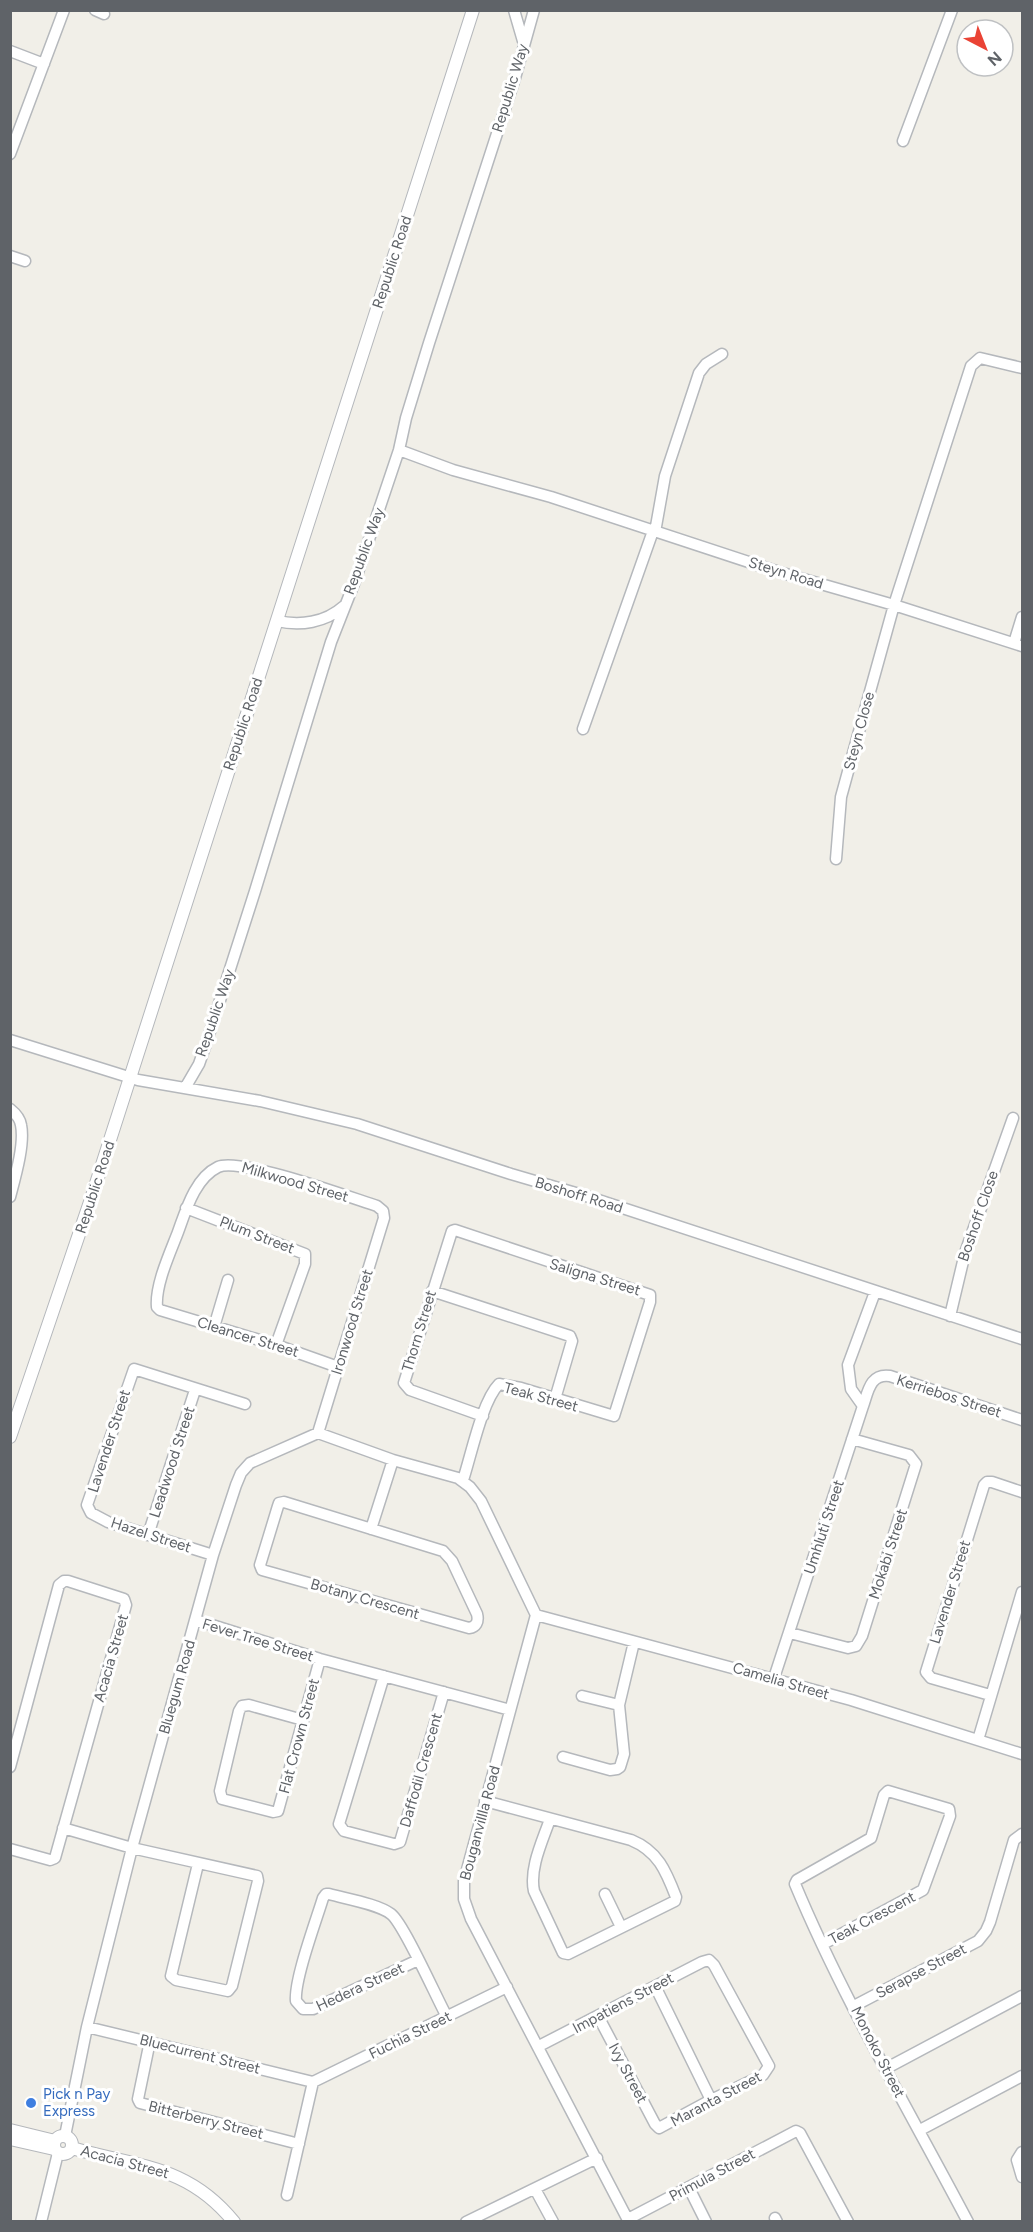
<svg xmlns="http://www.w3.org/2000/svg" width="1033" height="2232" font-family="Figtree,sans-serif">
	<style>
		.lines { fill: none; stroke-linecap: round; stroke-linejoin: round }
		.minor-casing { stroke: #b5b8bc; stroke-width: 13 }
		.tertiary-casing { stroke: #b5b8bc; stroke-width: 14 }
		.minor { stroke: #fff; stroke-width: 10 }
		.tertiary { stroke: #fff; stroke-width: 12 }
		.shop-dot { fill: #3f7fe0; stroke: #fff; stroke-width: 2 }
		.labels { text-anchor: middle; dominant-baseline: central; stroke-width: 6; stroke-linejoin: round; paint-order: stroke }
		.street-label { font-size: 15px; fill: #5f6368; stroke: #fff }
		.shop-label { font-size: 15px; fill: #366cbe; stroke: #fff; text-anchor: start }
	</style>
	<rect width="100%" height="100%" fill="#f1efe8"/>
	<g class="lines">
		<defs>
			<path id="minor" d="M95,10L104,14
				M514,10L523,41
				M10,51L44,64
				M903,141L952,10
				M10,154L64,10
				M10,256L25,261
				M399,450L453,470L551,497L779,572L894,605L1022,646
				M655,532L665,476L699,373L706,364L722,354
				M277,621C300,626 325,623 344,606
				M1014,643L1022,617
				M583,729L653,531
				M836,859L841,797L866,706L894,605L971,366L980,358L1022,368
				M10,1040L138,1080L260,1101L357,1124L511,1174L586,1196L1022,1339
				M185,1088L199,1064L206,1044L255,891L331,642L355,581L399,450L406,418L429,343L515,78L534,10
				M10,1109C15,1113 20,1118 21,1125C25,1144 15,1178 10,1197
				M186,1208L305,1254V1264L276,1345
				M432,1291L570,1336L572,1341L555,1399
				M950,1316L965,1253L1013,1118
				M214,1327L228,1280
				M863,1406L851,1389L848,1365L875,1292
				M318,1433L384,1218L383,1211L377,1206C349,1197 240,1157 218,1167C195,1178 186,1210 178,1232C170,1253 155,1285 157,1307L160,1310L276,1345L338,1367
				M463,1480C471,1456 482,1401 499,1384L521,1388L614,1416L650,1302V1295L455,1230L452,1231L404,1383L410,1390L483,1416
				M284,1502L443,1551L452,1561L477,1614C479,1622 476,1627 469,1628L262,1570L260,1565L278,1506L279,1503Z
				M371,1529L393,1460
				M148,1535L195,1390
				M213,1555L108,1522L91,1513L87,1505L134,1369L245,1404
				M536,1615L851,1700L1022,1754
				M196,1620L320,1659L510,1710
				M790,1633L848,1648L856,1646L862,1636L916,1464L909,1455L852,1439
				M384,1676L339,1824L344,1831L394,1844L400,1842L444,1692
				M774,1678L863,1406C868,1392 870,1373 890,1376L1022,1420
				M990,1695L931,1678L926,1672L984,1485L987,1482H992L1022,1492
				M582,1696L619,1705
				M303,1720L249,1705L242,1706L239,1711L220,1791L222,1799L273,1812L278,1811L320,1659
				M978,1740L1022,1592
				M563,1757L610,1770L617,1769L620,1767L624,1754L619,1705L634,1642
				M10,1767L59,1585L64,1581H68L124,1599L126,1605L55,1858L50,1860L10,1849
				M485,1801L631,1840C658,1851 666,1871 676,1897L675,1901L568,1954L563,1953L534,1891C529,1868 543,1840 550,1819
				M63,1828L132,1848L257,1876L258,1881L232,1986L228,1991L176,1980L171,1976L198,1864
				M605,1894L621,1927
				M823,1944L923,1890L950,1816L949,1809L888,1791L884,1795L871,1838L797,1880L795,1884C844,2001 909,2110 968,2222
				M418,1960L313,2009H303L296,2001C294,1980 316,1921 323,1898L326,1894H329C347,1899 378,1904 391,1914C404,1924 437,1999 447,2017
				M655,1986L711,2100
				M854,2006L978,1941L986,1931L990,1922L1014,1840L1022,1834
				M87,2027L313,2082
				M150,2041L138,2099L140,2103L299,2144
				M539,2046L702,1962L709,1960L714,1965L769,2066L763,2075L711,2100L659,2128L655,2124L598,2016
				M885,2069L1022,1996
				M313,2082L507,1987
				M920,2130L1022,2076
				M65,2136L87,2027L132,1848L213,1555L236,1485L241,1473L250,1463L318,1433L393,1460L458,1478L470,1487L481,1501L536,1615L464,1881V1899L471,1919L629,2222
				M1022,2152L1017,2160L1022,2177
				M689,2188L706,2222
				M535,2189L553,2222
				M287,2195L313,2082
				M775,2218L777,2222
				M628,2219L796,2131L800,2133L848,2222
				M41,2222L58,2153
				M466,2222L597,2158"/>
			<path id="tertiary" d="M10,1437L92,1196L473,10
				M10,2130L55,2141
				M54 2145a9 9 0 1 1 18 0a9 9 0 1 1-18 0Z
				M10,2139L54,2149
				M72,2148C136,2167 187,2164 234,2222"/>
		</defs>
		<use href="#minor" class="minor-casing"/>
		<use href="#tertiary" class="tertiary-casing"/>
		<use href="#minor" class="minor"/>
		<use href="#tertiary" class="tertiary"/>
	</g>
	<circle class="shop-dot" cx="31" cy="2103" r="6"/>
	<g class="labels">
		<g class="street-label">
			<text transform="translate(510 88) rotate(-73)">Republic Way</text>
			<text transform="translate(392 262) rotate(-72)">Republic Road</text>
			<text transform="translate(364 551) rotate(-70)">Republic Way</text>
			<text transform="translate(786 573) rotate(17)">Steyn Road</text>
			<text transform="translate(243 724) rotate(-72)">Republic Road</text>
			<text transform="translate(859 731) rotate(-75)">Steyn Close</text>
			<text transform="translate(215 1013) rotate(-71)">Republic Way</text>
			<text transform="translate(295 1182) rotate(16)">Milkwood Street</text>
			<text transform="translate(95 1187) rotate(-72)">Republic Road</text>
			<text transform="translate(579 1195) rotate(17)">Boshoff Road</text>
			<text transform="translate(978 1216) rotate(-71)">Boshoff Close</text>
			<text transform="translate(257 1235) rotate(21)">Plum Street</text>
			<text transform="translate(595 1277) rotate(17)">Saligna Street</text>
			<text transform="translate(352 1322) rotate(-73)">Ironwood Street</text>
			<text transform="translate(419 1331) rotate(-73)">Thorn Street</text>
			<text transform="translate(248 1337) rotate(17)">Cleancer Street</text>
			<text transform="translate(949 1396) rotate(18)">Kerriebos Street</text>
			<text transform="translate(541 1397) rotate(15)">Teak Street</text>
			<text transform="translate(109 1441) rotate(-72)">Lavender Street</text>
			<text transform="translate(172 1462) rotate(-72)">Leadwood Street</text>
			<text transform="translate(824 1527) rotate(-72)">Umhluti Street</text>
			<text transform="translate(151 1535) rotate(18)">Hazel Street</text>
			<text transform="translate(888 1554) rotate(-72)">Mokabi Street</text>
			<text transform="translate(950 1592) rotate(-73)">Lavender Street</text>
			<text transform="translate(365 1599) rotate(16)">Botany Crescent</text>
			<text transform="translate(258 1640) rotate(17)">Fever Tree Street</text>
			<text transform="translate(111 1658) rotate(-74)">Acacia Street</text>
			<text transform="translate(781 1681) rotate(16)">Camelia Street</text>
			<text transform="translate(177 1687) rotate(-74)">Bluegum Road</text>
			<text transform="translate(299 1736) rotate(-75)">Flat Crown Street</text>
			<text transform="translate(421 1770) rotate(-74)">Daffodil Crescent</text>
			<text transform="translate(480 1823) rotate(-75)">Bouganvillla Road</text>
			<text transform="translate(872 1918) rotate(-28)">Teak Crescent</text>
			<text transform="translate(921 1971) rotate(-28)">Serapse Street</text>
			<text transform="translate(360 1987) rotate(-25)">Hedera Street</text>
			<text transform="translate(623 2003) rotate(-28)">Impatiens Street</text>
			<text transform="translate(410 2035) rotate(-26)">Fuchia Street</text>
			<text transform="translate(878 2052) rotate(63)">Monoko Street</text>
			<text transform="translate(200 2054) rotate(14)">Bluecurrent Street</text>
			<text transform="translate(628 2073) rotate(62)">Ivy Street</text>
			<text transform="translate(716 2099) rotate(-28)">Maranta Street</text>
			<text transform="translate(206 2120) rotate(14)">Bitterberry Street</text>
			<text transform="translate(125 2162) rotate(15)">Acacia Street</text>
			<text transform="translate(712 2175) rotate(-28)">Primula Street</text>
		</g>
		<g class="shop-label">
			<text x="43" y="2094">Pick n Pay<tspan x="43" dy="17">Express</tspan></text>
		</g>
	</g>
	<rect width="1033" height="2232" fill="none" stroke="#5f6368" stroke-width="24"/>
	<g transform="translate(985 48) rotate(138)"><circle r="28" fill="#ffffff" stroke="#bfc1c3" stroke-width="1.5"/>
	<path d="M0-4.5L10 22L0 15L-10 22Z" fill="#ea4335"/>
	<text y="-9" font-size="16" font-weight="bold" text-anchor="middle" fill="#5f6368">N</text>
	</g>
</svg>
